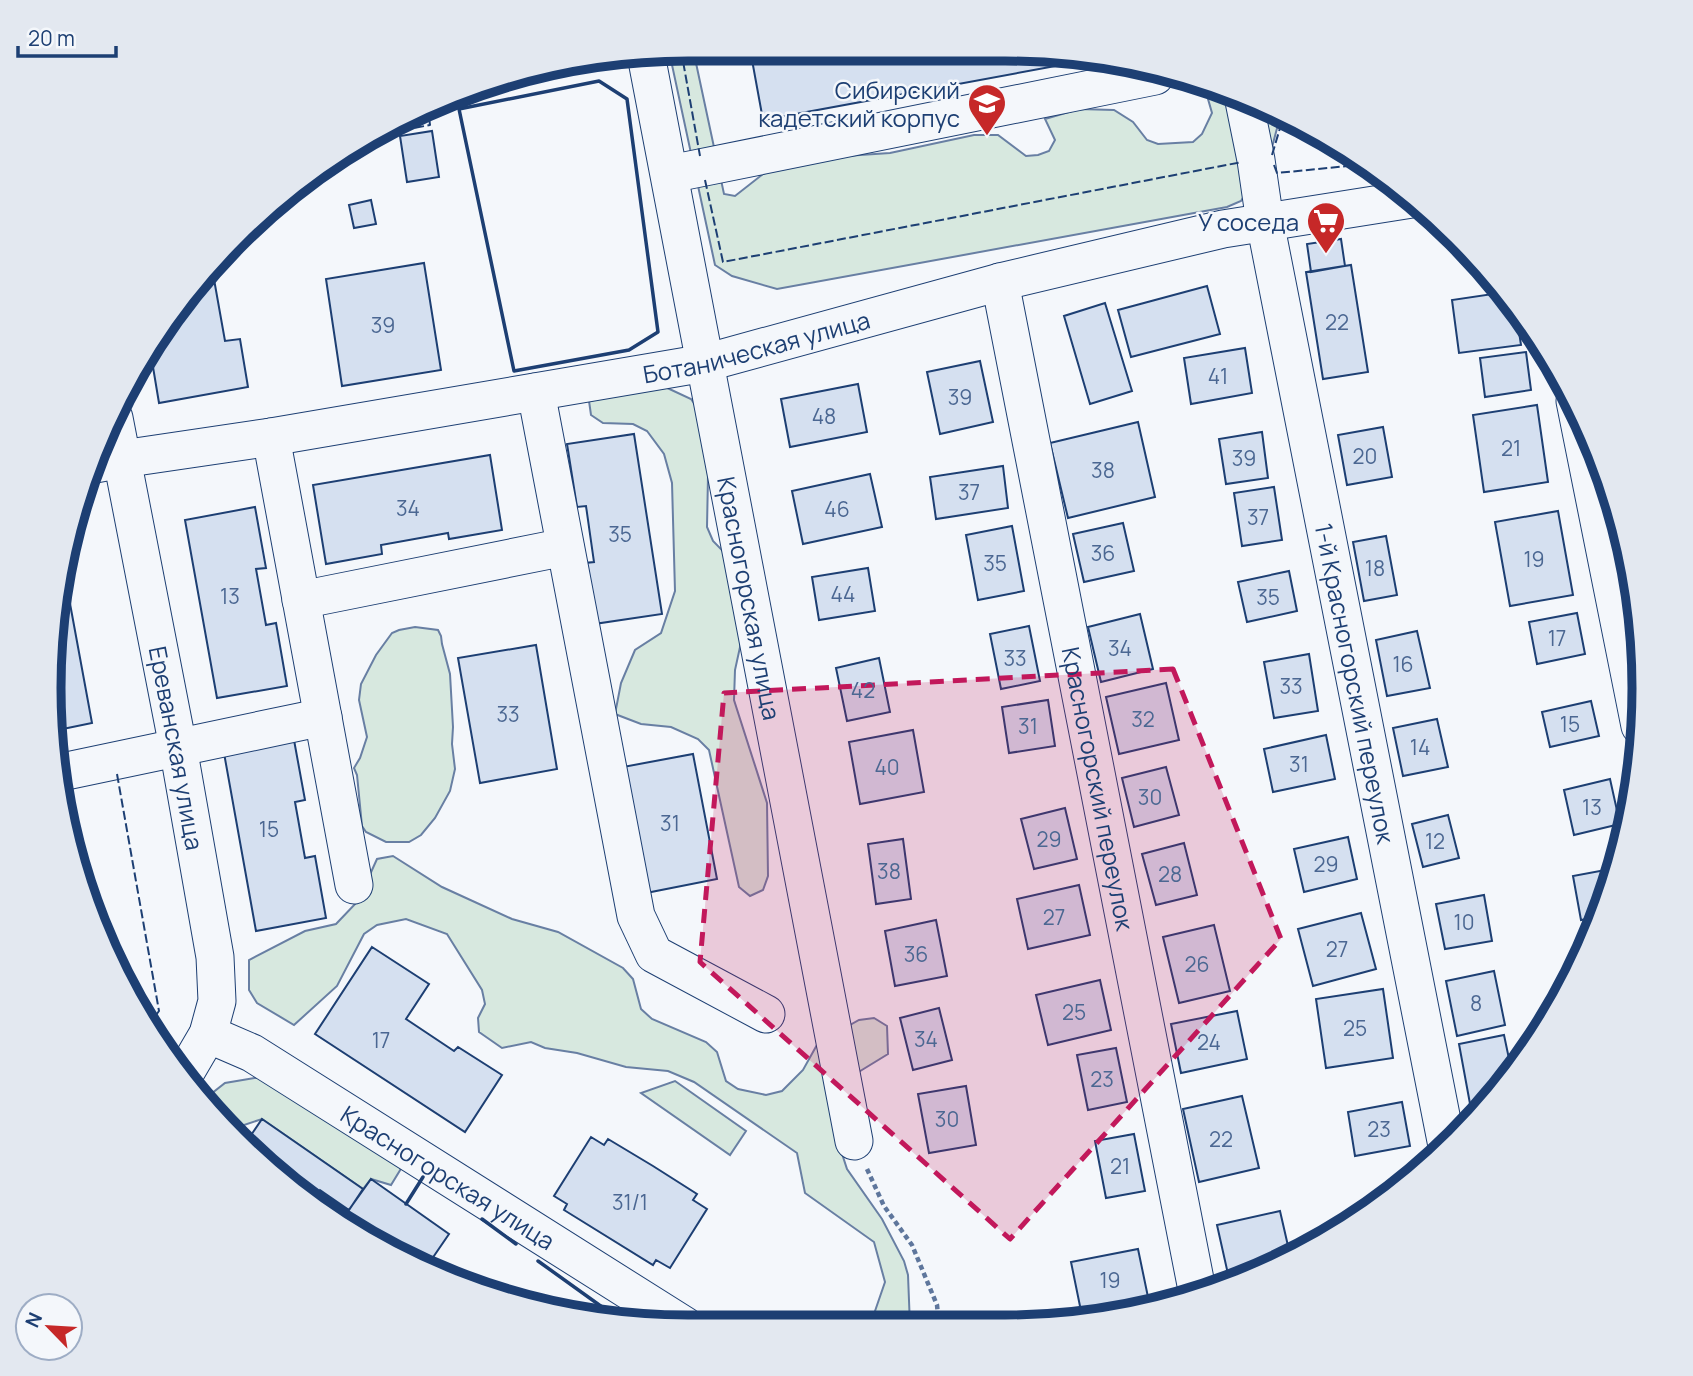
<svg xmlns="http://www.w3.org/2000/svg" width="1693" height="1376" font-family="Manrope,sans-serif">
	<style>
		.green { fill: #d7e8df; stroke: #687fa3; stroke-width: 2 }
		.building { fill: #d5e0f0; stroke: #1d3f73; stroke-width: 2 }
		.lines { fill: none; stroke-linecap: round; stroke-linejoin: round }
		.minor-casing { stroke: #1d3f73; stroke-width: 39 }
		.path { stroke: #5e769c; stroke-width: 4.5; stroke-dasharray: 5 3.5; stroke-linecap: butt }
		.minor { stroke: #f4f7fb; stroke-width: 37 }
		.fence { stroke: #1d3f73; stroke-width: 2; stroke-dasharray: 9 3.5; stroke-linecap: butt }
		.wall { stroke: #1d3f73; stroke-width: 3.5 }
		.marked { fill: #c2185b; fill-opacity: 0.2; stroke: #c2185b; stroke-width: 5; stroke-dasharray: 14 9; stroke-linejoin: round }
		.labels { text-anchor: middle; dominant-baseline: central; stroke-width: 5; stroke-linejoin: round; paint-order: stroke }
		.number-label { font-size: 21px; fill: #4b6792 }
		.poi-label { font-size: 24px; fill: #1d3f73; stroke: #f4f7fb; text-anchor: end }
		.street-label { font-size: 24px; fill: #1d3f73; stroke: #f4f7fb }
		.rim { fill: none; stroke: #1d3f73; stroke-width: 9 }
	</style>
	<rect width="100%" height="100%" fill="#f4f7fb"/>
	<path class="green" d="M693,49L724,194L735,196L763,174L785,165L830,157L890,153L974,135H998L1026,156L1038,155L1049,151L1055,140L1045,119L1079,109L1114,110L1133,122L1147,140L1158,144L1193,142L1202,134L1212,113L1208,99L1212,89L1249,97L1280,117L1271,151L1241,201L1227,207L777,289L732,276L715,265L669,51Z
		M663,386L691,399L709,425L707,527L713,541L754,583L735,670L734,700L767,803L768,876L763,890L750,896L739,887L709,750L698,739L671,727L641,724L615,714L621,683L635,650L661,633L675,591L672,483L664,454L647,431L633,424L603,423L591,415L589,401Z
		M415,627L438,630L441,636L442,644L450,674L453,727L452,744L455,769L450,791L435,818L421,835L409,842H386L366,832L362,826L357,775L354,768L360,758L367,737L359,700L361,684L376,655L392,633L399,630Z
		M393,856L442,887L512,919L558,932L623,968L633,979L641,1009L652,1019L706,1042L717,1052L726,1081L738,1089L766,1095L782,1091L803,1070L818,1043L859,1020L874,1018L887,1026L888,1054L839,1084L833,1126L847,1169L882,1219L904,1261L908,1275L910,1326H872L874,1314L885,1282L874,1242L805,1193L797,1153L694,1082L668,1071L626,1067L577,1053L545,1048L531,1042L502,1048L479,1032L478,1018L485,1004L482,990L447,934L406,919L377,925L364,934L337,986L294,1025L257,1003L249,990V960L305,931L336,924L358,901L377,859Z
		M261,1077L402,1167L391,1185L371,1179L363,1189L262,1119L229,1130L207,1109L202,1101L225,1083Z
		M675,1081L746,1131L730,1155L641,1093Z"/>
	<path class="building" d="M750,49L1047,50L1088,60L763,120Z
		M432,131L439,177L407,182L400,136Z
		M371,200L376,224L354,228L349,205Z
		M1341,239L1345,266L1311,272L1307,244Z
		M424,263L441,370L342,386L326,279Z
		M1351,265L1368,372L1323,379L1306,272Z
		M212,268L225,341L240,339L248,387L159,403L150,349Z
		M1207,286L1220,334L1131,357L1118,310Z
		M1506,292L1515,305L1521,345L1459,353L1452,300Z
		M1105,303L1132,391L1090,404L1064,316Z
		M1245,348L1252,393L1191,404L1184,358Z
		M1526,352L1531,390L1485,397L1480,358Z
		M980,361L993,422L940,434L927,372Z
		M858,384L867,432L790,447L781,399Z
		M1537,405L1548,482L1484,492L1473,415Z
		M1138,422L1155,497L1068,518L1050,443Z
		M1383,427L1392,477L1347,485L1338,435Z
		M1262,432L1268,478L1226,484L1219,439Z
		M634,434L662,614L594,624L585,563L594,562L586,506L577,507L567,444Z
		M490,455L502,530L449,539L448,533L381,545L382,554L326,564L313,485Z
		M1003,466L1008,508L936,519L930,477Z
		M870,474L882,527L803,544L792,491Z
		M1274,487L1282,540L1242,546L1234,493Z
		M255,507L266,568L256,569L266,625L276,623L287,686L217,698L185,520Z
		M1558,511L1573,595L1510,606L1495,522Z
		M1123,523L1134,571L1084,582L1073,534Z
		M1012,526L1024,591L978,600L966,535Z
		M1386,536L1397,595L1364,601L1353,542Z
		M868,568L875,611L819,620L812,577Z
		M64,571L92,723L53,731L49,688Z
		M1289,571L1297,611L1247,622L1238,582Z
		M1577,613L1585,654L1537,664L1529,622Z
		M1140,614L1153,669L1101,682L1088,627Z
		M1029,626L1040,681L1001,689L990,634Z
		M1417,631L1430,688L1387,696L1376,640Z
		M536,645L557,769L480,783L458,658Z
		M1309,654L1318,711L1274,718L1264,662Z
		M879,658L890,712L847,721L836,668Z
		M1166,683L1179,740L1119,754L1106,697Z
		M1048,700L1055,746L1009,753L1002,707Z
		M1591,701L1599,736L1550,747L1542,712Z
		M1437,719L1448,767L1403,776L1393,728Z
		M913,730L924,792L860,804L849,742Z
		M1326,735L1335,779L1273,792L1264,749Z
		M294,740L305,800L295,802L305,858L315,856L326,918L256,931L224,753Z
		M693,754L717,879L646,893L623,767Z
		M1166,767L1179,815L1134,827L1122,778Z
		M1610,779L1620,824L1574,835L1564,790Z
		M1065,808L1077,859L1034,869L1021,819Z
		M1448,815L1459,858L1423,867L1412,824Z
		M1348,837L1357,879L1304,892L1294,849Z
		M903,839L911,899L876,904L868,844Z
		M1184,843L1197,895L1156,905L1142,854Z
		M1616,868L1610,893L1599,917L1581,920L1573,876Z
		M1079,885L1090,935L1028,949L1017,899Z
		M1484,895L1492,941L1445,949L1436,904Z
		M1361,913L1376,969L1313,986L1298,929Z
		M936,920L947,976L895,986L885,931Z
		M1214,925L1230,991L1179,1003L1163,937Z
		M372,947L429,984L406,1019L454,1051L458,1047L502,1075L465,1132L315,1034Z
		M1494,971L1505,1025L1457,1036L1446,981Z
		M1100,980L1111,1030L1048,1045L1036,995Z
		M1383,989L1393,1058L1326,1068L1316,999Z
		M939,1008L952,1060L913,1070L900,1018Z
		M1237,1011L1247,1059L1181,1073L1171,1024Z
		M1504,1035L1512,1073L1486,1109L1473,1120L1459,1044Z
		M1116,1048L1127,1102L1088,1110L1077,1055Z
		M966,1086L976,1145L929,1153L918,1094Z
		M1242,1096L1259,1168L1199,1182L1183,1109Z
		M1402,1102L1410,1146L1355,1156L1348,1112Z
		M262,1119L363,1189L349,1210L320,1190L311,1202L299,1195L245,1144Z
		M1134,1134L1145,1191L1106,1198L1095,1141Z
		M591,1137L604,1145L608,1139L653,1166L697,1194L693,1200L707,1209L670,1268L656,1260L653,1265L564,1210L567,1204L554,1196Z
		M371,1179L449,1234L425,1269L406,1261L341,1221Z
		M1280,1211L1291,1259L1230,1283L1217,1225Z
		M1138,1249L1148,1297L1081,1311L1071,1262Z"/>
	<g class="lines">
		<defs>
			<g id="minor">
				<path id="s1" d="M646,55L854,1141"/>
				<path id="s2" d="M1243,96L1256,160L1265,222L1447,1146"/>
				<path d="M670,174L1155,76"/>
				<path id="s3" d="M1000,282L1198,1295"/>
				<path d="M536,392L636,916L654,954L766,1014"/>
				<path d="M1575,401L1640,726"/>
				<path id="s4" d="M114,418L178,747L215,957L217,1001L208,1034L184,1075"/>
				<path d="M271,437L354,885"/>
				<path id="s5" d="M95,464L122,459L271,437L705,363L1000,282L1223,229L1412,199"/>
				<path d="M301,600L565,547"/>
				<path d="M57,773L323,717"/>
				<path id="s6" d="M208,1034L252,1053L685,1326"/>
			</g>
		</defs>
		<use href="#minor" class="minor-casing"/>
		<path class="path" d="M867,1169L884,1206L912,1245L937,1305L939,1326"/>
		<use href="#minor" class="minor"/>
		<path class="fence" d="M681,50L700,156
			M366,137L430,125L428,110
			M1272,155L1283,118
			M1274,165L1277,173L1358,165
			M705,180L723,262L1242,162
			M117,774L159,1011L150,1023"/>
		<path class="wall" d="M599,81L627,99L658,332L629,350L514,371L459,109Z
			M406,1204L423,1177
			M482,1219L516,1244
			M538,1261L623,1322"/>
	</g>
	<path class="marked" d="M1173,669L1281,939L1010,1239L700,962L724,693Z"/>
	<defs>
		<symbol id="school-pin" viewBox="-11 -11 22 30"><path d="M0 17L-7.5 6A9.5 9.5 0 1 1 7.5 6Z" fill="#c62828" stroke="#f4f7fb"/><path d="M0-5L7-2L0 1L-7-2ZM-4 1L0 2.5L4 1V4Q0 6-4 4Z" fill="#fff"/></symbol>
		<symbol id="supermarket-pin" viewBox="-11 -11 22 30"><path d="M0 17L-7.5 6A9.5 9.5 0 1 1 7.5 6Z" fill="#c62828" stroke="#f4f7fb"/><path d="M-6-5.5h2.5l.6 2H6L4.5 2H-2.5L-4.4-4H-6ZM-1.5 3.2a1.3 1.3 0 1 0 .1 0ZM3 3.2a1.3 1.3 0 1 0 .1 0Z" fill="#fff"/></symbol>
	</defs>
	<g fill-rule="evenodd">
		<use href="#school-pin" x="965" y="81" width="44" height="60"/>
		<use href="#supermarket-pin" x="1304" y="199" width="44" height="60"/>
	</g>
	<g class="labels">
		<g class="number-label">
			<text x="1337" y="322">22</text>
			<text x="383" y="325">39</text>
			<text x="1218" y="376">41</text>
			<text x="960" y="397">39</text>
			<text x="824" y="416">48</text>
			<text x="1511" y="448">21</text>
			<text x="1365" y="456">20</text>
			<text x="1244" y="458">39</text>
			<text x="1103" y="470">38</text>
			<text x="969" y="492">37</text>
			<text x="408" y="508">34</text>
			<text x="837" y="509">46</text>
			<text x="1258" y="517">37</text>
			<text x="620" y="534">35</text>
			<text x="1103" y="553">36</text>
			<text x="1534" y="559">19</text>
			<text x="995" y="563">35</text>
			<text x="1375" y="568">18</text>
			<text x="843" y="594">44</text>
			<text x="230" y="596">13</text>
			<text x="1268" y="597">35</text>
			<text x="1557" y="638">17</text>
			<text x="1120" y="648">34</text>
			<text x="1015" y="658">33</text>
			<text x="1403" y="664">16</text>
			<text x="1291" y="686">33</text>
			<text x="863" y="690">42</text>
			<text x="508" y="714">33</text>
			<text x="1143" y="719">32</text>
			<text x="1570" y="724">15</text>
			<text x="1028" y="726">31</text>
			<text x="1420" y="747">14</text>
			<text x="1299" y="764">31</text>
			<text x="887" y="767">40</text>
			<text x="1150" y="797">30</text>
			<text x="1592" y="807">13</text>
			<text x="670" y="823">31</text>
			<text x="269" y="829">15</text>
			<text x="1049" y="839">29</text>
			<text x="1435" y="841">12</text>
			<text x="1326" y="864">29</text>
			<text x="889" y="871">38</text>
			<text x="1170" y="874">28</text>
			<text x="1054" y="917">27</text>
			<text x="1464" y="922">10</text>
			<text x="1337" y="949">27</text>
			<text x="916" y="954">36</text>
			<text x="1197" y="964">26</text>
			<text x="1476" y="1003">8</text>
			<text x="1074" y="1012">25</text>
			<text x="1355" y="1028">25</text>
			<text x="926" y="1039">34</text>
			<text x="381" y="1040">17</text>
			<text x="1209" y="1042">24</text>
			<text x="1102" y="1079">23</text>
			<text x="947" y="1119">30</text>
			<text x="1379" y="1129">23</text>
			<text x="1221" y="1139">22</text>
			<text x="1120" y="1166">21</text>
			<text x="630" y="1202">31/1</text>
			<text x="1110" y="1280">19</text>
		</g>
		<g class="poi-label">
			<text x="960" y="89">Сибирский<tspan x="960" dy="28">кадетский корпус</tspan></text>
			<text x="1299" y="221">У соседа</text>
		</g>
		<g class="street-label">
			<text stroke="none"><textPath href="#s5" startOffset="672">Ботаническая улица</textPath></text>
			<text stroke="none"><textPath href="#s1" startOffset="553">Красногорская улица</textPath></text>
			<text stroke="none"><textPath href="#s2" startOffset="598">1-й Красногорский переулок</textPath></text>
			<text stroke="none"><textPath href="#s4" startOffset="336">Ереванская улица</textPath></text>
			<text stroke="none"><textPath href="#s3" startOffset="516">Красногорский переулок</textPath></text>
			<text stroke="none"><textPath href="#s6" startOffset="280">Красногорская улица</textPath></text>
		</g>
	</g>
	<path d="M0 0H1693V1376H0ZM688 61H1005A627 627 0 0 1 1632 688V688A627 627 0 0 1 1005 1315H688A627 627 0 0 1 61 688V688A627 627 0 0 1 688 61Z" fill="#e3e8f0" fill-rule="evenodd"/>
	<path class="rim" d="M688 61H1005A627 627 0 0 1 1632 688V688A627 627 0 0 1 1005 1315H688A627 627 0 0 1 61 688V688A627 627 0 0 1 688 61Z"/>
	<g transform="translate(49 1327) rotate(295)"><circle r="33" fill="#f4f7fb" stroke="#9eadc5" stroke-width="2"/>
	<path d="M0-5L12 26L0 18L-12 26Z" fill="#c62828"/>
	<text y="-10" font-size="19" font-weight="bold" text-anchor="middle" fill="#1d3f73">N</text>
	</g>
	<path d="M18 46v10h98v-10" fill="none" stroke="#1d3f73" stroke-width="3.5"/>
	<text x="28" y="46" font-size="21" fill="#1d3f73" stroke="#f4f7fb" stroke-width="5" paint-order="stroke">20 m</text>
</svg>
